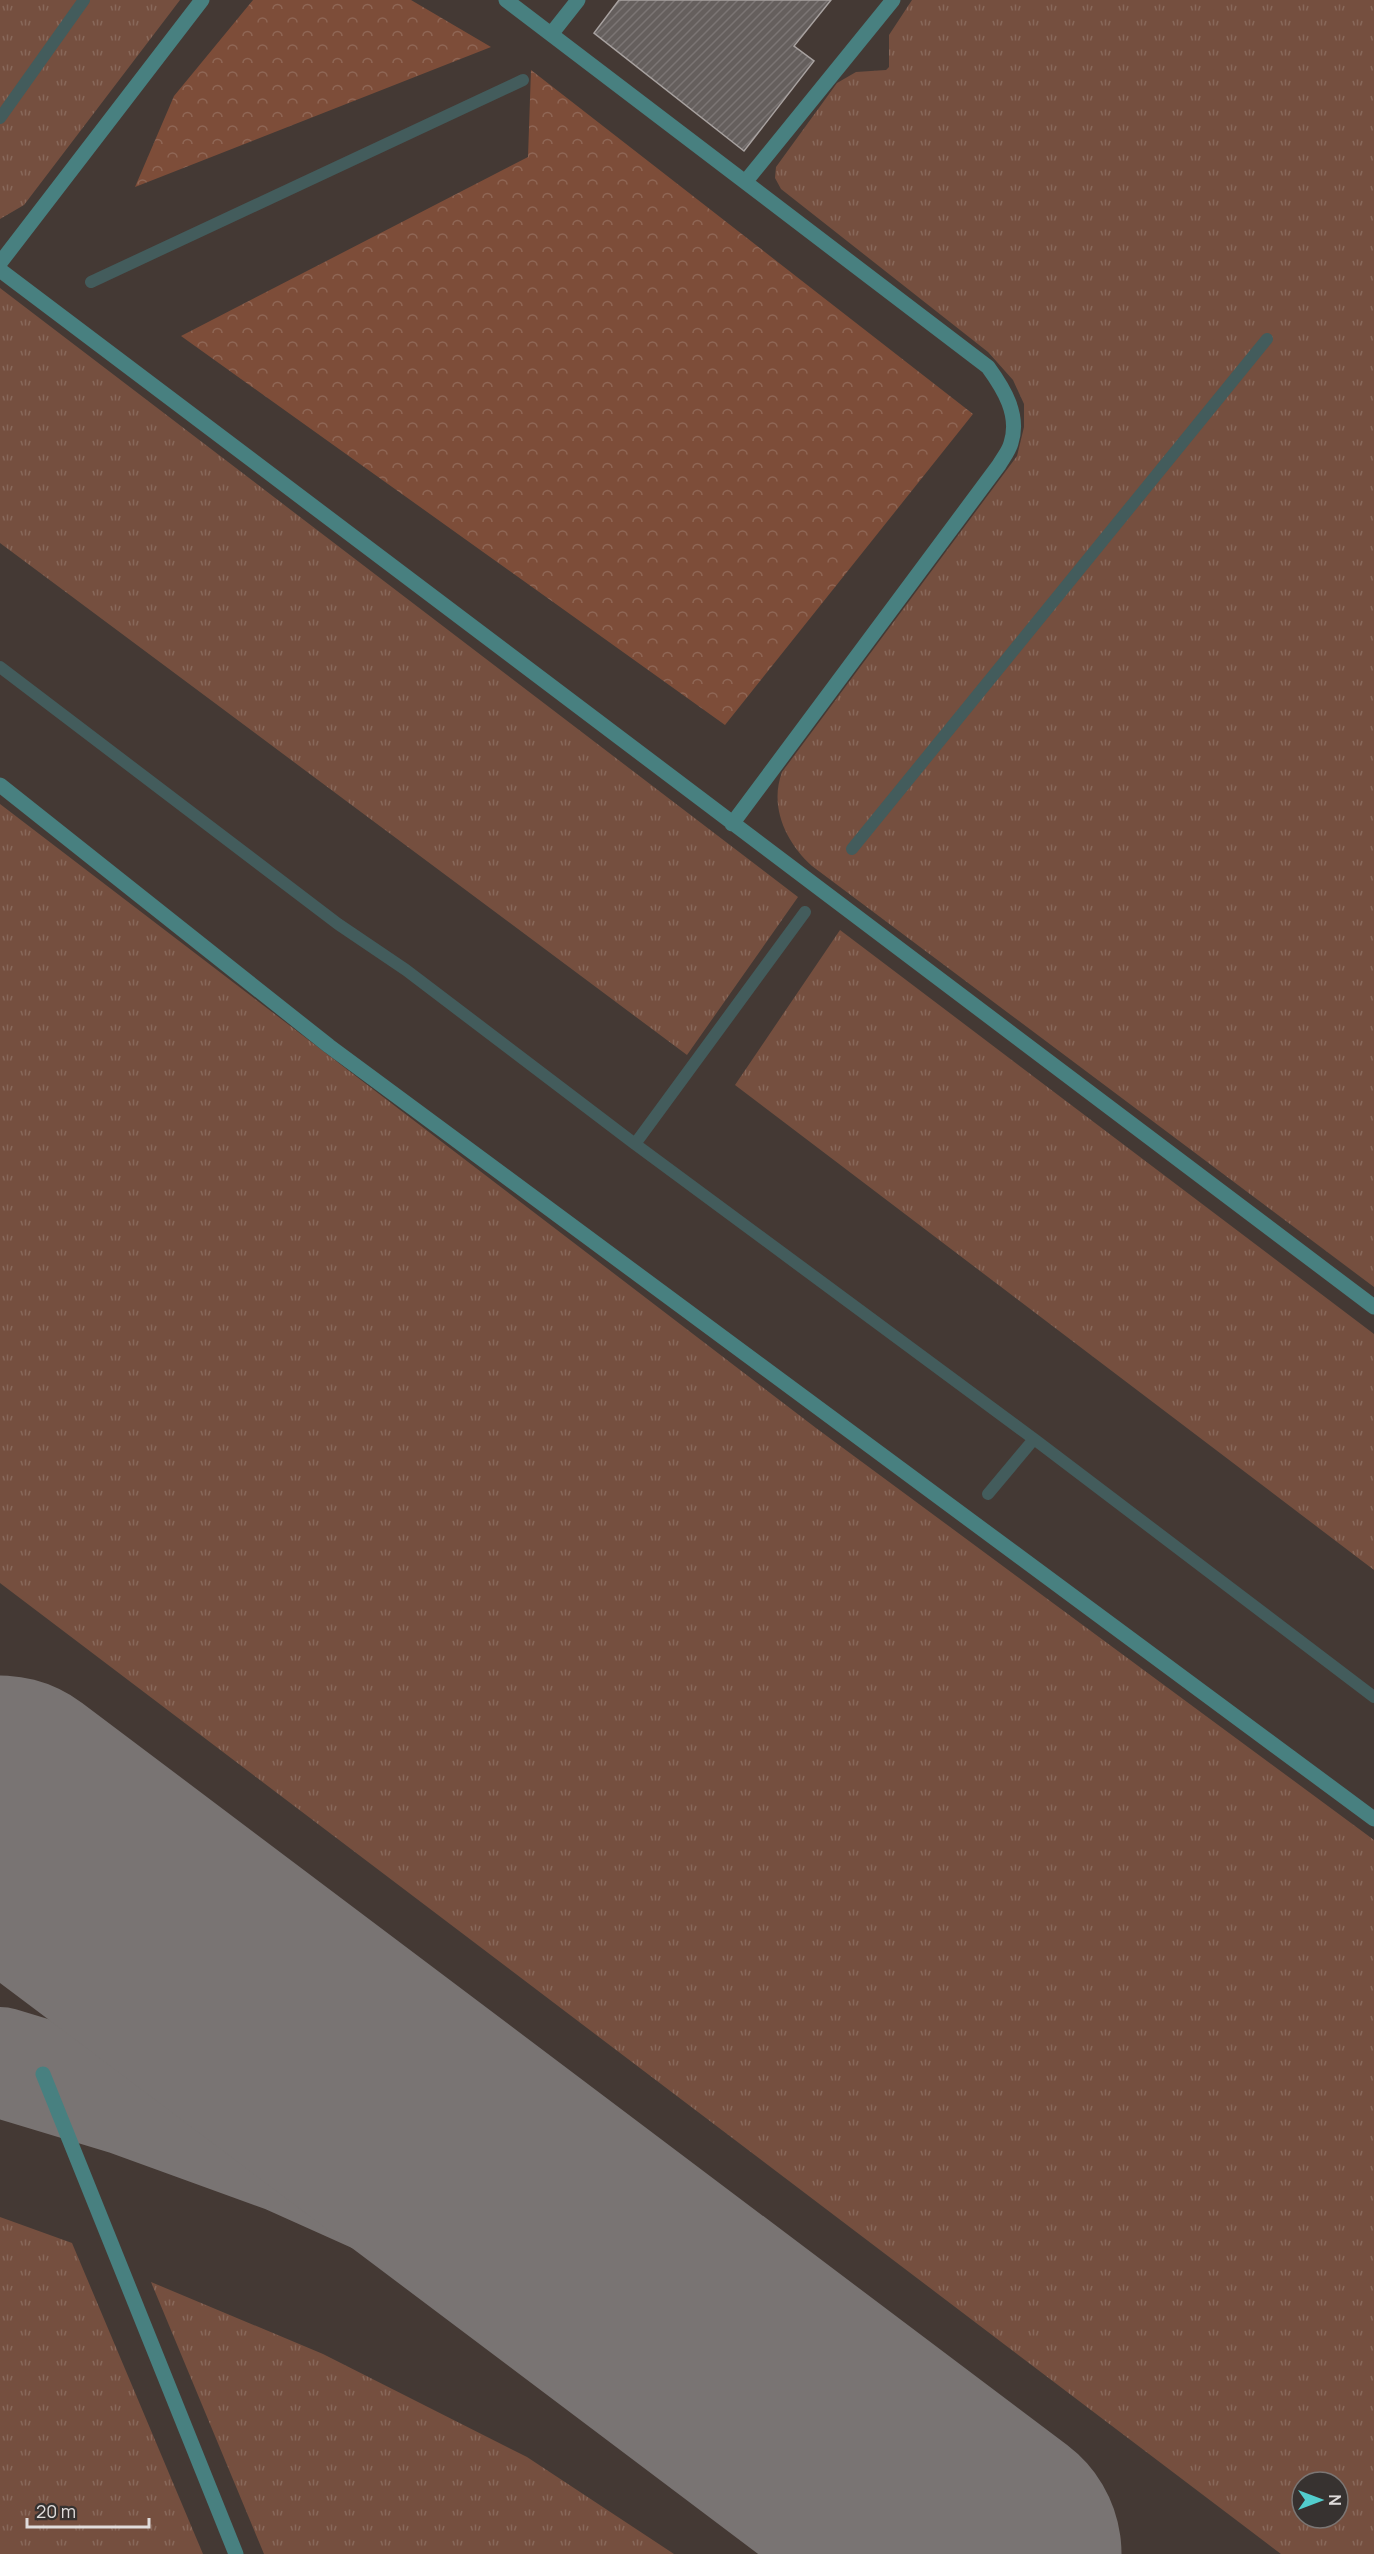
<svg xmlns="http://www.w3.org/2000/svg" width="1374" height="2554" font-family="Manrope,sans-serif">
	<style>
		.built { fill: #443934; fill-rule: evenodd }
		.grass { fill: url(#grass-tufts); fill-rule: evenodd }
		.forest { fill: url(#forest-crowns) }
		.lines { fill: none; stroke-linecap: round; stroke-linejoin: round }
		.stream { stroke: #435c5c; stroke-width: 12 }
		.taxiway { stroke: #797473; stroke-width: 110 }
		.runway { stroke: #797473; stroke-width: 273 }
		.building { fill: url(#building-hatch); stroke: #a8a2a0; stroke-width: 1.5 }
		.minor { stroke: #488080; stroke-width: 15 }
	</style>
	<defs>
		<pattern id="grass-tufts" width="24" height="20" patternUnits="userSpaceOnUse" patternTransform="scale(1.5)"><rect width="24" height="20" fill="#754f3f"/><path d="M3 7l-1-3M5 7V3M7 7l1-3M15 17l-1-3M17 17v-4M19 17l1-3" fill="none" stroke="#88685a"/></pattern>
		<pattern id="forest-crowns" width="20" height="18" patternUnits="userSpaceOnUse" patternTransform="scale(1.5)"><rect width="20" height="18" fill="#7d4d39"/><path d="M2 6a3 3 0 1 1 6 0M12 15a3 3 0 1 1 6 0" fill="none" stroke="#8f6655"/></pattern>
		<pattern id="building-hatch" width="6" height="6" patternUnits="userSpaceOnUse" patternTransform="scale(1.5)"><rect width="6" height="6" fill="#655f5d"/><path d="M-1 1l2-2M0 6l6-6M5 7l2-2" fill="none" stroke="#7b7574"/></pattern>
	</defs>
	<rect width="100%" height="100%" fill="#373230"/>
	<path class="built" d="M98,0H965L1374,1244V2554H0V133ZM1302,2482H1338V2518H1302Z"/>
	<path class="grass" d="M0,0H180L24,205L0,219Z
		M912,0H1374V1287L812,866C786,842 769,807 782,772L1017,456L1024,427V404L1013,380L988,352L781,189L775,178L776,167L837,83L856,72L886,70L889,67V35Z
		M0,288L798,897L687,1055L0,543Z
		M0,804L816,1428L1374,1840V2554H1281L0,1583ZM1302,2482H1338V2518H1302Z
		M840,930L1374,1334V1570L735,1085Z
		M0,2217L72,2243L203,2554H0Z
		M151,2282L323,2354L527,2457L674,2554H264Z"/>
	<path class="forest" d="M253,0H411L491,47L135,187L174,96Z
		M531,70L973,414L725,725L181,336L528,157Z"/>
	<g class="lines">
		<path class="stream" d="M0,118L84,0
			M91,282L523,80
			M0,667L338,924L406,970L635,1144
			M852,849L1267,339
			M805,912L635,1144L1034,1439L988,1494
			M1034,1439L1374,1697"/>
		<path class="taxiway" d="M0,2062L126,2100L286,2158L442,2228L577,2303L825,2433"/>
		<path class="runway" d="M0,1812L985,2554"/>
	</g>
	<path class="building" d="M619,0H831L794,46L814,61L744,151L594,33Z"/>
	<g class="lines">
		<path class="minor" d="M506,0L988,367C1004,389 1020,415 1011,443C1009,451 1003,458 999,465L732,824
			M552,33L578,0
			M746,181L893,0
			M0,263L202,0
			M0,270L1374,1307
			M0,785L329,1046L1374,1819
			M43,2074L236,2554"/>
	</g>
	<g transform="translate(1320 2500) rotate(90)"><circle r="28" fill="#373230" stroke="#7b7674" stroke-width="1.5"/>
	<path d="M0-4.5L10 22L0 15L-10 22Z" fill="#52cdcd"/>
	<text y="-9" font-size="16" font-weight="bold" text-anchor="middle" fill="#e0dcdb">N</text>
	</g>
	<path d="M27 2518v9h122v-9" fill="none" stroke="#e0dcdb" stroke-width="3"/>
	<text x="36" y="2518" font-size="18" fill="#e0dcdb" stroke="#373230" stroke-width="4.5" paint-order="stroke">20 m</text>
</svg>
